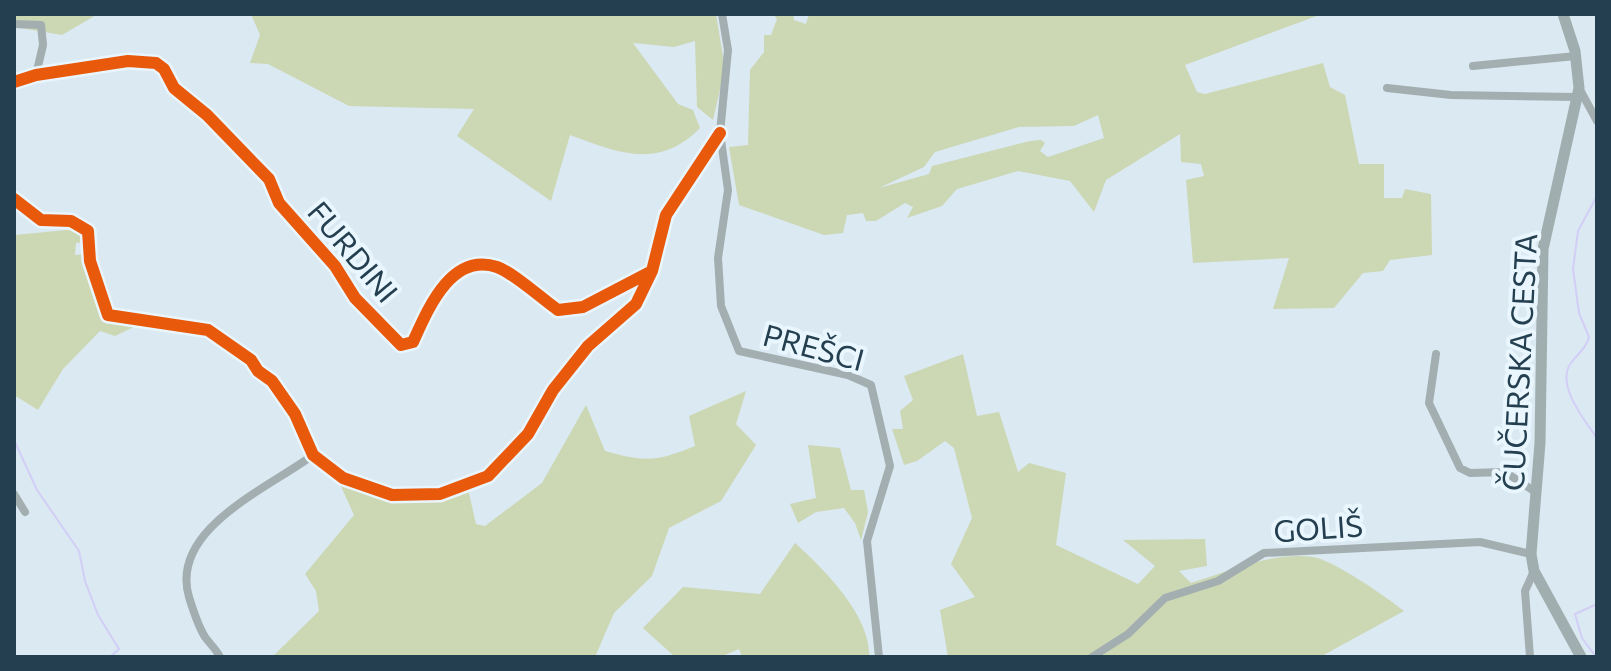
<svg xmlns="http://www.w3.org/2000/svg" width="1611" height="671" font-family="Commissioner,sans-serif">
	<style>
		.green { fill: #ccd7b4; fill-rule: evenodd }
		.lines { fill: none; stroke-linecap: round; stroke-linejoin: round }
		.stream { stroke: #d2cef6; stroke-width: 2 }
		.street { stroke: #a2aeb0; stroke-width: 8 }
		.secondary { stroke: #a0aeb0; stroke-width: 11 }
		.cycleway-casing { stroke: #eaf6fe; stroke-width: 17 }
		.cycleway { stroke: #e8590c; stroke-width: 12 }
		.labels { text-anchor: middle; dominant-baseline: central; stroke-width: 8; stroke-linejoin: round; paint-order: stroke }
		.street-label { font-size: 30px; fill: #244050; stroke: #eaf6fe }
	</style>
	<rect width="100%" height="100%" fill="#dbe9f2"/>
	<path class="green" d="M14,14H98L62,35L14,27Z
		M251,14H716L725,68L713,120L697,107L695,41L674,47L633,43L678,104L693,110L700,128C659,170 618,153 570,135L551,201L457,136L474,109L349,106L268,64L250,63L260,35Z
		M773,14H793L794,20L806,24L809,14H1322L1185,65L1197,92L1205,94L1323,63L1330,87L1345,95L1359,164H1384V198H1402L1405,189L1431,194L1432,255L1390,260L1383,271L1363,273L1334,308L1273,309L1289,258L1193,263L1186,180L1204,176L1201,164L1181,162L1180,134L1106,180L1094,212L1070,181L1018,171L957,189L942,206L907,218L913,207L905,203L876,221H866L863,213L847,215L843,233L824,235L739,205L729,147L748,145L750,70L764,52V35H771L777,19ZM1098,115L1104,138L1048,157L1040,151L1045,143L1041,140L1030,141L932,166L929,174L879,188L924,167L935,152L1019,127L1074,126Z
		M67,230L85,232L86,242L76,243L75,255L86,254L107,317L140,324L115,336L100,331L63,369L38,410L14,395V235Z
		M963,354L977,416L999,412L1018,472L1029,463L1066,473L1056,545L1138,584L1155,566L1123,540L1205,539L1207,566L1179,571L1191,583C1228,572 1273,551 1313,557C1335,561 1385,596 1404,611L1320,657H948L940,610L975,597L951,564L972,518L954,448L945,441L917,461L904,465L892,429H903L900,411L913,400L904,376Z
		M746,391L736,424L756,445L721,501L669,528L652,576L614,613L595,657H272L319,611L316,591L305,574L354,515L340,484C394,500 413,508 468,489L476,524L485,526L542,483L586,405L605,451C645,462 656,462 695,446L689,416Z
		M808,445L840,448L851,490H864L868,512L861,540L855,523L844,508L816,512L798,523L790,504L816,498Z
		M795,543C823,568 872,617 869,657H742L739,649L720,657H675L643,628L683,587L760,594Z"/>
	<g class="lines">
		<path class="stream" d="M1597,196L1578,231L1573,269L1579,313L1589,337C1586,349 1578,353 1571,363C1555,384 1585,421 1597,438
			M14,440L37,490L79,551L85,581L98,615L119,649L110,657
			M1596,657L1582,638L1575,614L1597,604"/>
		<path class="street" d="M722,14L728,50L720,133L728,190L718,258L721,306L739,351L848,375L871,385L890,466L867,541L879,657
			M14,24L41,25L43,45L36,75
			M1473,66L1576,56
			M14,82L36,75L128,61L156,63L164,69L174,88L207,115L269,179L279,203L335,266L355,298L401,345L413,342C428,309 451,252 497,267C514,273 542,299 558,310L583,307L651,271
			M1387,88L1451,95L1578,97
			M1579,88L1597,121
			M14,199L41,220L71,221L88,231L90,261L108,315L208,330L251,360L258,371L272,381L295,414L313,455L343,478L392,495L440,494L488,476L528,434L553,390L588,346L636,304L652,271L666,215L720,133
			M1436,354L1429,403L1460,468L1470,473L1505,472L1537,493
			M14,494L25,512
			M220,657C216,649 210,644 205,637C198,626 193,610 189,597C169,529 269,488 313,455
			M1092,657L1128,634L1165,598L1218,581L1264,553L1480,542L1531,554
			M1530,657L1525,591L1534,571"/>
		<path class="secondary" d="M1563,14L1575,51L1579,88L1543,249L1540,443L1531,554L1534,571L1581,657"/>
		<defs>
			<path id="cycleway" d="M14,82L36,75L128,61L156,63L164,69L174,88L207,115L269,179L279,203L335,266L355,298L401,345L413,342C428,309 451,252 497,267C514,273 542,299 558,310L583,307L652,271
				M14,199L41,220L71,221L88,231L90,261L108,315L208,330L251,360L258,371L272,381L295,414L313,455L343,478L392,495L440,494L488,476L528,434L553,390L588,346L636,304L652,271L666,215L720,133"/>
		</defs>
		<use href="#cycleway" class="cycleway-casing"/>
		<use href="#cycleway" class="cycleway"/>
	</g>
	<g class="labels">
		<g class="street-label">
			<text transform="translate(354 251) rotate(50)">FURDINI</text>
			<text transform="translate(814 346) rotate(15)">PREŠCI</text>
			<text transform="translate(1518 362) rotate(-87)">ČUČERSKA CESTA</text>
			<text transform="translate(1318 527) rotate(-4)">GOLIŠ</text>
		</g>
	</g>
	<rect width="1611" height="671" fill="none" stroke="#244050" stroke-width="32"/>
</svg>
